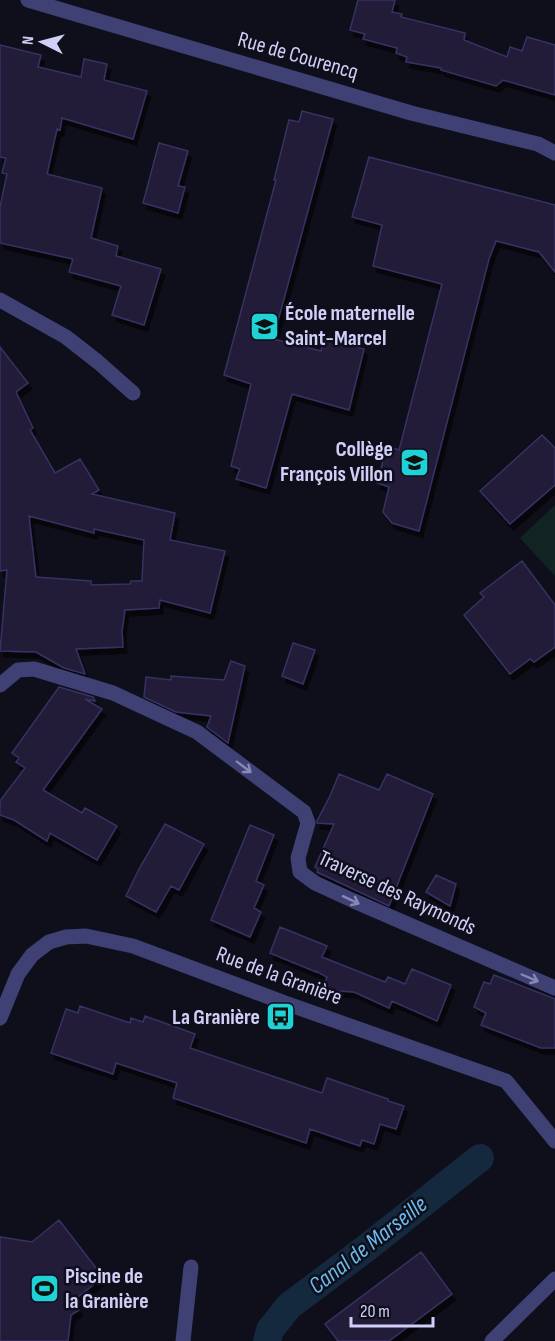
<svg xmlns="http://www.w3.org/2000/svg" width="555" height="1341" font-family="'Sofia Sans Condensed',sans-serif">
	<style>
		.green { fill: #122422 }
		.lines { fill: none; stroke-linecap: round; stroke-linejoin: round }
		.canal { stroke: #14283e; stroke-width: 28 }
		.building { fill: #201c39; stroke: #373262; stroke-width: 1.5; fill-rule: evenodd; filter: url(#shadow) }
		.minor { stroke: #3f4174; stroke-width: 15 }
		.oneway { stroke: #8888b6 }
		.labels { text-anchor: middle; dominant-baseline: central; stroke-width: 5; stroke-linejoin: round; paint-order: stroke }
		.street-label { font-size: 22px; fill: #d0cff8; stroke: #0f0e1b }
		.poi-label { font-size: 22px; font-weight: bold; fill: #d0cff8; stroke: #0f0e1b; text-anchor: start }
		.water-label { font-size: 24px; font-style: italic; fill: #6bbaea; stroke: #0f0e1b }
	</style>
	<defs>
		<filter id="shadow"><feDropShadow dx="3.5" dy="6" stdDeviation="0" flood-color="#0009"/></filter>
	</defs>
	<rect width="100%" height="100%" fill="#0f0e1b"/>
	<path class="green" d="M555,505V576L520,538Z"/>
	<g class="lines">
		<path class="canal" d="M267,1341L270,1330L289,1306L365,1249L480,1158"/>
	</g>
	<path class="building" d="M358,0H395L392,12L402,14L401,17L465,33L464,40L507,57L510,47L522,51L527,37L555,45V95L503,80L496,86L441,70V68L406,62L407,57L396,53L397,48L363,39L365,34L350,30Z
		M0,45L41,55L38,67L81,77L84,59L107,64L104,80L147,91L133,139L62,118L60,130L57,129L47,174L102,188L91,238L118,246L116,256L161,269L144,325L112,315L121,286L69,272L73,259L0,243V207L7,174L2,173L6,158L0,157Z
		M302,111L333,119L273,339L321,351L324,339L364,349L349,410L292,394L266,488L236,479L240,469L231,466L251,384L224,375L276,180H274L289,120L299,122Z
		M159,143L188,151L178,186L185,187L178,213L143,203Z
		M369,157L555,205V272L539,252L496,241L489,259L419,531L392,523L383,512L389,487L377,483L387,446L399,450L442,284L373,266L382,225L352,217Z
		M0,347L28,383L16,392L33,428L30,430L55,473L80,459L99,490L92,494L175,513L170,540L225,551L210,613L160,600L159,608L125,610L122,631L123,647L76,649L85,674L64,668L36,652L0,651L7,570L0,571ZM29,516L94,533V529L144,540L142,581H131L130,584L91,585V581L36,577Z
		M542,435L555,448V485L510,524L480,491Z
		M522,561L555,605V647L534,662L530,659L510,674L464,615L484,597L480,593Z
		M293,643L315,650L303,684L282,676Z
		M231,661L245,666L228,743L207,727L211,716L176,712L144,697L146,677L171,680V676L224,680Z
		M59,687L93,697L95,701L85,699L102,709L43,790L82,813L85,808L117,826L97,860L50,833L47,841L14,820L0,815V801L25,768L16,762L19,758L12,753Z
		M339,774L379,790L387,774L433,794L389,906L317,872L318,869L315,867L334,824L317,823V821L330,796Z
		M165,824L204,844L179,890L171,886L156,912L126,896L139,869Z
		M250,825L274,835L256,881L264,885L254,908L261,912L250,937L211,920Z
		M436,875L456,884L450,906L426,892Z
		M280,927L327,946L322,957L385,982L388,977L405,984L412,969L451,985L437,1021L392,1001L389,1008L354,992L322,990L327,977L316,971V972L270,953Z
		M494,975L555,999V1048H541L481,1025L486,1013L474,1007L484,982L490,984Z
		M80,1006L130,1023L131,1018L143,1022L145,1016L195,1034L190,1048L322,1093L327,1078L388,1099V1101L404,1106L396,1129L380,1124L374,1144L362,1140L360,1146L310,1129L306,1143L173,1098L177,1083L116,1063L113,1074L51,1053L66,1009L78,1013Z
		M59,1220L103,1277L73,1301L79,1310L71,1315L68,1341H0V1237L32,1242Z
		M421,1252L452,1294L389,1341H338L325,1324Z"/>
	<g class="lines">
		<path class="minor" d="M28,0L411,113L538,144L555,153
			M0,300L66,337L98,362L133,393
			M0,685L18,670L34,669L113,693L197,732L304,812L308,823L298,858L300,872L315,883L354,901L555,988
			M0,1018L18,974L32,955L49,942L66,937L86,936L133,946L285,1003L506,1081L555,1141
			M183,1341L191,1267
			M492,1341L555,1279"/>
	</g>
	<defs><path id="oneway-shaft" d="M-6 0H5M1.5-3L5.5 0L1.5 3" fill="none" stroke-width="1.6" stroke-linecap="round" stroke-linejoin="round" transform="scale(1.5)"/></defs>
	<g class="oneway">
		<use href="#oneway-shaft" transform="translate(244 767) rotate(37)"/>
		<use href="#oneway-shaft" transform="translate(351 900) rotate(25)"/>
		<use href="#oneway-shaft" transform="translate(530 978) rotate(23)"/>
	</g>
	<defs>
		<symbol id="school-square" viewBox="-11 -11 22 22"><rect x="-9" y="-9" width="18" height="18" rx="4" fill="#1ed2d5" stroke="#0f0e1b"/><path d="M0-5L7-2L0 1L-7-2ZM-4 1L0 2.5L4 1V4Q0 6-4 4Z" fill="#111"/></symbol>
		<symbol id="bus-square" viewBox="-11 -11 22 22"><rect x="-9" y="-9" width="18" height="18" rx="4" fill="#1ed2d5" stroke="#0f0e1b"/><path d="M-5-6H5V4H4V6H2V4H-2V6H-4V4H-5ZM-3.5-4V0h7V-4ZM-3.5 1.2v1.5H-2V1.2ZM2 1.2v1.5H3.5V1.2Z" fill="#111"/></symbol>
		<symbol id="stadium-square" viewBox="-11 -11 22 22"><rect x="-9" y="-9" width="18" height="18" rx="4" fill="#1ed2d5" stroke="#0f0e1b"/><path d="M0-5a6.5 5 0 1 0 0 10a6.5 5 0 1 0 0-10ZM-3.5-1.8h7v3.6h-7Z" fill="#111"/></symbol>
	</defs>
	<g fill-rule="evenodd">
		<use href="#school-square" x="248" y="310" width="33" height="33"/>
		<use href="#school-square" x="398" y="446" width="33" height="33"/>
		<use href="#bus-square" x="264" y="1000" width="33" height="33"/>
		<use href="#stadium-square" x="28" y="1272" width="33" height="33"/>
	</g>
	<g class="labels">
		<g class="street-label">
			<text transform="translate(298 56) rotate(16)">Rue de Courencq</text>
			<text transform="translate(397 893) rotate(25)">Traverse des Raymonds</text>
			<text transform="translate(279 976) rotate(20)">Rue de la Granière</text>
		</g>
		<g class="poi-label">
			<text x="285" y="313">École maternelle<tspan x="285" dy="25">Saint-Marcel</tspan></text>
			<text x="393" y="449" text-anchor="end">Collège<tspan x="393" dy="25">François Villon</tspan></text>
			<text x="260" y="1017" text-anchor="end">La Granière</text>
			<text x="65" y="1276">Piscine de<tspan x="65" dy="25">la Granière</tspan></text>
		</g>
		<g class="water-label">
			<text transform="translate(368 1245) rotate(-38)">Canal de Marseille</text>
		</g>
	</g>
	<g transform="translate(42 42) rotate(276)" stroke="#0f0e1b" stroke-width="4.5" paint-order="stroke">
	<path d="M0-4.5L10 22L0 15L-10 22Z" fill="#d0cff8"/>
	<text y="-9" font-size="16" font-weight="bold" text-anchor="middle" fill="#d0cff8">N</text>
	</g>
	<path d="M351 1317v9h82v-9" fill="none" stroke="#d0cff8" stroke-width="3"/>
	<text x="360" y="1317" font-size="18" fill="#d0cff8" stroke="#0f0e1b" stroke-width="4.5" paint-order="stroke">20 m</text>
</svg>
